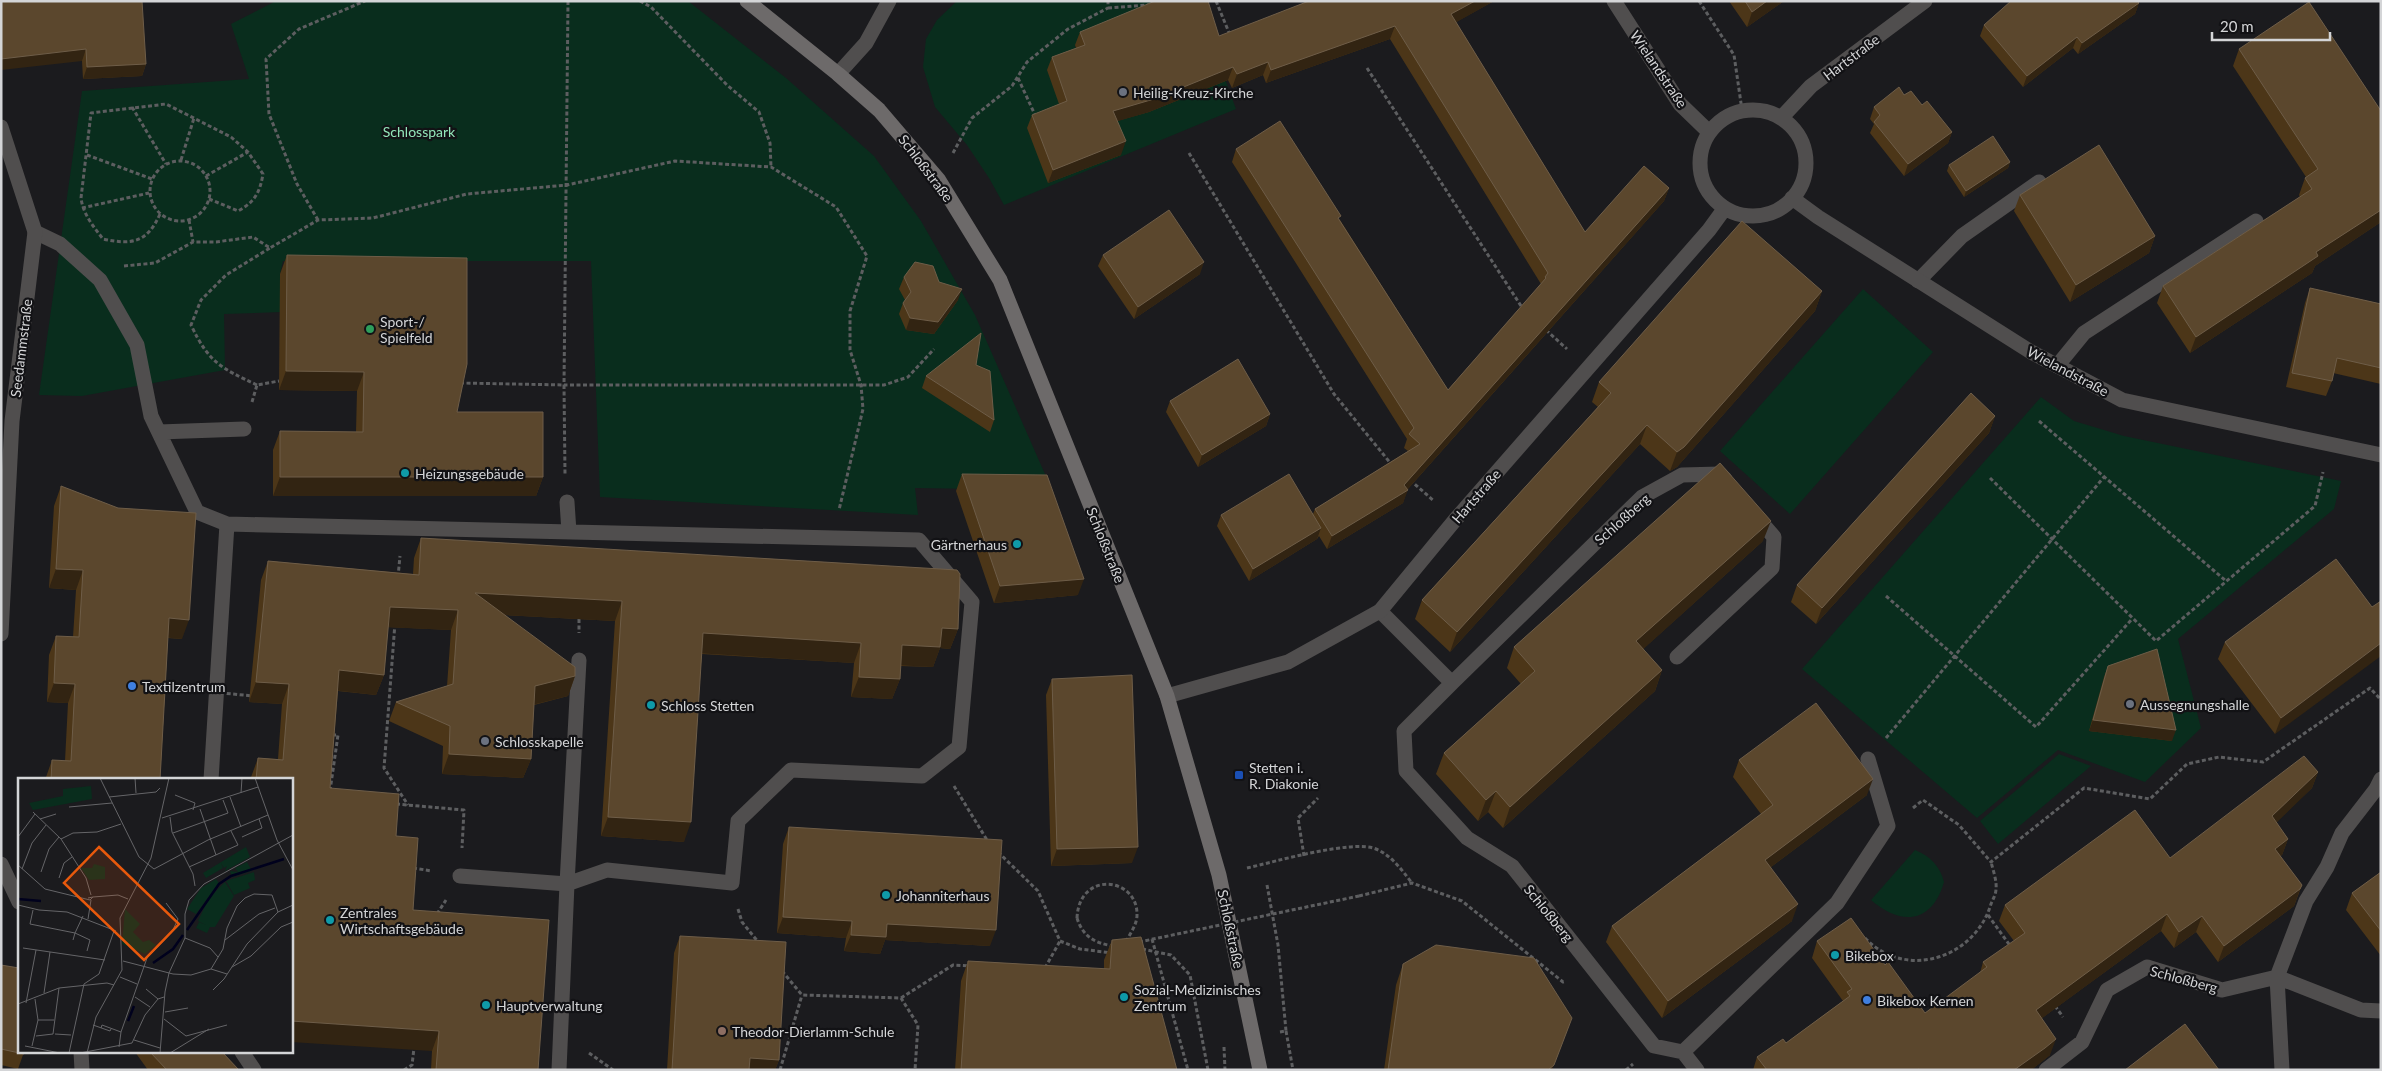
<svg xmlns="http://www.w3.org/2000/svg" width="2382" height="1071" font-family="Lato,sans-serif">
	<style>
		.green { fill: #092d1d }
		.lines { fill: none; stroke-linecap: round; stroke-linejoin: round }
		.path { stroke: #5d5e60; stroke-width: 3; stroke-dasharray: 4 2.5; stroke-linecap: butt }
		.lane { stroke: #504e4e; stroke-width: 15 }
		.street { stroke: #504e4e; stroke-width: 15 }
		.secondary { stroke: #6d6a6a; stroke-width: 15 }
		.path-bridge { stroke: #5d5e60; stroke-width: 3; stroke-dasharray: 4 2.5; stroke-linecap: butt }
		.wall { fill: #4c3618 }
		.shaded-wall { fill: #322412 }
		.building { fill: #5b472d; stroke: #6e5d48 }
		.worship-dot { fill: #6b7280; stroke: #121215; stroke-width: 2 }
		.leisure-dot { fill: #2e9e5b; stroke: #121215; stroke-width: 2 }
		.culture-dot { fill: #0f9aa8; stroke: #121215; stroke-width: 2 }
		.shop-dot { fill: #3f7fe0; stroke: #121215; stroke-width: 2 }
		.transit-dot { fill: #1a4fb4; stroke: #121215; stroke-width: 2 }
		.education-dot { fill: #8d6e63; stroke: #121215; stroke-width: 2 }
		.labels { text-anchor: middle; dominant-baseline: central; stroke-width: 4.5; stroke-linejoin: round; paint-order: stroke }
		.street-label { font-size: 14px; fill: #d4d5d7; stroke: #121215 }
		.poi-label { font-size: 14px; fill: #d4d5d7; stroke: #121215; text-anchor: start }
		.park-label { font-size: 14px; fill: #93e5b9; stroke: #121215 }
		.inset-river { fill: none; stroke: #00011d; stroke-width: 2.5 }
		.inset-road { fill: none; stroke: #656568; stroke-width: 1 }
		.view { fill: #e8590c; fill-opacity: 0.15; stroke: #e8590c; stroke-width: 2.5 }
		.inset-edge { fill: none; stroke: #d4d5d7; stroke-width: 2.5 }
	</style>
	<rect width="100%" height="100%" fill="#1b1b1e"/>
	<path class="green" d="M276,1H688L786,78L874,156L921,221L975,315L1052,490L915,488L918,515L600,497L591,261H283L280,274L282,312L224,314L225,370L82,396L39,395L82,91L249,79L231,24Z
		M957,1H1158L1075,46L1107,123L1225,79L1236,109L1004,205L989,178L967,145L935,107L923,67L926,39L937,20Z
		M1863,289L1933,352L1790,514L1720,451Z
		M2041,397L2074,421L2124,436L2341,481L2334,509L2178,639L2201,728L2145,782L2058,750L1977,818L1802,669Z
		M2059,754L2091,766L1998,844L1980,821Z
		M1915,850C1930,856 1940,866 1944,882C1932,924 1901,926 1871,900Z"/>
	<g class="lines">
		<path class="path" d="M568,1L564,385H884L908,377L934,349
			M640,1L651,7L727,85L759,112L770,143L771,167
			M1216,1L1230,35
			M1699,1L1734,55L1742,110
			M1108,8L1148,5
			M1367,68L1523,309
			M1018,78L1036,117
			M132,107L166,164
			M953,153L972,118L1012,86L1027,62L1068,29L1108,8V1
			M1189,153L1334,394L1392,465
			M87,155L152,179
			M181,160L194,118
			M150 191a30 30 0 1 1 60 0a30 30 0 1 1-60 0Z
			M206,176L248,152
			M82,208L149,193
			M160,214C147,243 132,245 103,239C93,226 83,214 81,198L91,113L166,104L231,137L248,152L263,174C260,192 255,202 238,211L209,199
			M189,220L193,242
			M318,220L297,184L269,114L266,59L299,29L365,1
			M124,266L155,263L193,242H216L253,237L270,248L318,220L373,218L467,194L567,185L675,161L771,167L836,207L867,256L850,311V350L861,385L863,409L839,510
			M1546,330L1567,349
			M460,383L564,385L565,474
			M257,385C221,368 209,363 191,325L201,300L226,275L270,248
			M252,402L257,385L279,381
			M2039,421L2226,581
			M1990,478L2156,641L2315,506L2323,472
			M1410,480L1434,501
			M398,577L400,556
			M1886,596L2036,727L2132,619
			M579,619V633
			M395,623L384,768L408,805
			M1886,738L2104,477
			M954,786L987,840
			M330,791L338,735H331
			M396,804L464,810L462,848
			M1913,808L1923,800L1959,825L1991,862L2084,788L2150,799L2187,764L2219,757L2263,762L2370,688L2381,700
			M998,852L1038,891L1060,941L1080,949L1112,953
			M1304,856L1298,818L1318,798
			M413,868L432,871
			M1247,868C1274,862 1353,839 1376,849C1392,856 1401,869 1412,883
			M1267,885L1278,945L1286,1031L1280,1032
			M1359,896L1412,883L1462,901L1563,982L1566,981
			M738,909L742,922L759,943
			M437,914L446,900
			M1988,915L2011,947
			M1077,918C1079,870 1138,877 1137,915C1137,924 1131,932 1127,940
			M1865,938C1906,981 1975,958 1991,904C1993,899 1996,894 1996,889C1997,881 1993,870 1991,862
			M1142,949L1171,955L1190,975L1208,1070
			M1045,968L1060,941
			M782,971L802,995L901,998L918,1025L915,1070
			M901,998L953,965L969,966
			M2055,1006L2063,1017
			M1286,1031L1293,1070
			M1224,1047L1225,1070
			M589,1053L613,1070
			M404,1070L412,1065L414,1048
			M780,1070L802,995
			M1626,1070L1633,1064"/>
		<path class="lane" d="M35,232L60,244L100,280L137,345L151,416L197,512L227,524
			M1918,281L1962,236L2039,182
			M2057,366L2084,333L2256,221
			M159,432L244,429
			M567,502L569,532
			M1380,611L1452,683L1642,497L1682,475L1720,474L1725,479
			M1677,657L1772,568L1774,537L1754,514
			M1452,683L1404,731L1406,771L1467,838L1512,866L1654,1046L1683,1052L1697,1070
			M211,780L227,524L919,540L972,602L959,747L922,776L791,770L738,821L732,883L607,870L567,884L559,1070
			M460,876L567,884L579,660
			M242,1052L254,1070
			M1683,1052L1837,903L1888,826L1868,759
			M2046,1070L2082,1042L2107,990L2147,967L2222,990L2277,977L2306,901L2327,867L2342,833L2376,789L2381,779
			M2282,1070L2277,977L2361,1010L2381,1011"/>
		<path class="street" d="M1614,1L1680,104L1709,132
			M838,74L866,43L889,1
			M1700 163a53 53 0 1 1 106 0a53 53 0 1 1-106 0Z
			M1781,118L1811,86L1925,1
			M1,127L35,232L12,421L1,634
			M1792,198L1818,217L2031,352L2122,400L2381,455
			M1167,696L1288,662L1380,611L1455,520L1709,230L1725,208
			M1,864L19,902
			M81,1052L82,1070"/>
		<path class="secondary" d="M747,1L838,74L879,110L938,179L1000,280L1167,696L1219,875L1260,1070"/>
		<path class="path-bridge" d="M162,687L253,696
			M1077,918C1083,937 1095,943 1113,946
			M1152,939L1188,1070
			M1139,942L1359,896"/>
	</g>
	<path class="wall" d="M1,1L146,64L142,76L83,79L82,61Z
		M1309,1H1494L1456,22L1585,232L1669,188L1664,201L1407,490L1403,503L1327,549L1319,536L1317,539L1249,581L1217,526L1221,515L1313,514L1315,509L1408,451L1404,448L1407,439L1232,162L1236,149L1340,220L1448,390L1541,284L1390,39L1266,83L1263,75L1232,88L1228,80L1149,112L1117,121L1121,155L1048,183L1027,128L1032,115L1059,104L1047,70L1052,57L1076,48L1075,45L1080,32L1219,36Z
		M1729,1H1784L1747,27Z
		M2139,3L2135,14L2078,54L2073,48L2023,87L1980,36L1984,25Z
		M2239,49L2381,111V222L2315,266L2312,273L2190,353L2157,303L2163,286L2300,197L2299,195L2305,178L2306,177L2233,66Z
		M1904,95L1922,105L1952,132L1948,143L1904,176L1870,133L1874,124L1870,119L1874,107Z
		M2010,162L2008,168L1964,197L1947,171L1949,165Z
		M2020,195L2155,236L2149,253L2070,302L2014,211Z
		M287,255L457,412L543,477L536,496H273V450L280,431L356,432L357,391L279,390L280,274Z
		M1103,255L1200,274L1134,319L1098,266Z
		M904,277L939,282L958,300L934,334L906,330L899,314L903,303L905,300L899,289Z
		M2310,288L2381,304V384L2333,373L2332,381L2326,396L2286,387L2305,303Z
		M1822,291L1815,311L1677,467L1670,471L1640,444L1450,652L1415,619L1422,600L1598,407L1592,402L1599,382Z
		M976,365L994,420L990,432L922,388L926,376Z
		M1170,401L1270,414L1266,426L1198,467L1166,412Z
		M1995,416L1989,433L1816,624L1791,602L1797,585Z
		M962,474L1078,595L994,603L956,491Z
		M61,486L182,639L168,638L160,780H45L52,760L65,761L68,703L47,702L49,655L56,636L73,637L76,590L49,588L54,506Z
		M421,538L958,629L950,649L940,648L933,667L900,666V679L892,699L851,697L854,663L702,654L684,842L601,836L615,621L505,615L575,676L568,696L534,705L531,759L523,778L442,774L443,746L389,721L396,702L447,686L451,630L388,627L384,675L376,695L338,691L330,788L396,836L413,910L538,1070H431L432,1051L291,780H250L258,758L278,759L282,704L249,702L261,580L268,561L413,574L414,558Z
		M1763,541L1643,649L1662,670L1655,691L1503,828L1488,812L1478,821L1436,774L1444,753L1521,684L1507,668L1514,647Z
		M2372,607L2275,734L2218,659L2225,642Z
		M2108,666L2172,741L2089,731L2104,677Z
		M1052,679L1132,863L1051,866L1046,695Z
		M1739,760L1867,795L1771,867L1792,921L1662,1018L1606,942L1612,926L1761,814L1733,777Z
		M2318,772L2312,788L2276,822L2288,839L2282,855L2280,856L2302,885L2294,906L2218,962L2196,932L2174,948L2161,931L2042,1018L2050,1055L2031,1070H1753L1757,1057L1786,1043L1843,1001L1812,958L1817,941L1885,965L1925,1013L1980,973L1983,962L2014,941L1999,921L2005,905L2170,858Z
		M789,827L990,946L885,940L880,954L844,951L846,938L777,933L783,844Z
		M2381,872V956L2346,910L2352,893Z
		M680,936L779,1060L775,1070H667L674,953Z
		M1112,940L1177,1070H955L961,981L968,961L1104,969V960Z
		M1403,964L1564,1039L1552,1070H1384L1396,985Z
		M1,965L24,1052L18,1069L1,1065Z
		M135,1052H222L239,1070H148Z"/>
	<path class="shaded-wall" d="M1475,1H1494L1446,28L1451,14Z
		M1767,1H1784L1747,27L1752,12Z
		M2139,3L2135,14L2078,54L2082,43Z
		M1395,26L1390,39L1266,83L1271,70Z
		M2077,37L2073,48L2023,87L2027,76Z
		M86,49L82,61L1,70V59Z
		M1268,62L1263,75L1232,88L1237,74Z
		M146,64L142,76L83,79L87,67Z
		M1233,67L1228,80L1149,112L1108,124L1113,111Z
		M1952,132L1948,143L1904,176L1908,164Z
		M1126,141L1121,155L1048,183L1053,170Z
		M2010,162L2008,168L1964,197L1966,191Z
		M1669,188L1664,201L1406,491L1408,490L1403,503L1327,549L1332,536L1404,485Z
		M2381,210V222L2315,266L2312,273L2190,353L2196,337L2316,252Z
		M2155,236L2149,253L2070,302L2076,285Z
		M1204,262L1200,274L1134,319L1138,307Z
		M962,289L958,300L934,334L906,330L910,318Z
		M1822,291L1815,311L1677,467L1670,471L1677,452Z
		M286,371L364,372L357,391L279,390Z
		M1270,414L1266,426L1198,467L1202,455Z
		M1995,416L1989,433L1816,624L1822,608Z
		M1647,425L1640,444L1450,652L1457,632Z
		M280,477H543L536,496H273Z
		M1771,521L1763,541L1629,662L1636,641Z
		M1321,528L1317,539L1249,581L1253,569Z
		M56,569L83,570L76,590L49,588Z
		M1084,579L1078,595L994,603L1000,586Z
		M475,593L622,601L615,621L468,613Z
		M390,607L458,610L451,630L383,627Z
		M169,618L189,620L182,639L162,637Z
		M942,628L958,629L950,649L940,648L933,667L894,665L902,645Z
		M703,633L861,643L854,663L696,653Z
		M2381,643V656L2275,734L2281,718Z
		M339,670L384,675L376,695L332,690Z
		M1662,670L1655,691L1503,828L1510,807Z
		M575,676L568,696L528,706L535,686Z
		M859,677L900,679L892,699L851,697Z
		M256,682L289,684L282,704L249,702Z
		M54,683L75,684L68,703L47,702Z
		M2093,720L2176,730L2172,741L2089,731Z
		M449,754L531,759L523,778L442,774Z
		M2318,772L2312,788L2266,833L2272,816Z
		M1873,779L1867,795L1759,876L1765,860Z
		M1496,791L1488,812L1478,821L1486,800Z
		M608,817L691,822L684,842L601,836Z
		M2288,839L2282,855L2269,865L2275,849Z
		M1138,847L1132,863L1051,866L1057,849Z
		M2300,889L2294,906L2218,962L2224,946Z
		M1798,904L1792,921L1662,1018L1668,1001Z
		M2167,914L2161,931L2030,1027L2036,1010Z
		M2202,916L2196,932L2174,948L2179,932Z
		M783,917L852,921L846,938L777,933Z
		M887,924L996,930L990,946L885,940L880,954L844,951L851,935Z
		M1572,1018L1552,1070H1548Z
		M291,1021L439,1031L432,1051L291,1042Z
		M2056,1039L2050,1055L2039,1064L2031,1070H2014Z
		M750,1058L779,1060L775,1070H745Z"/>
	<path class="building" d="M1,1H142L146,64L87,67L86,49L1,59Z
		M1155,1H1208L1219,36L1309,1H1475L1451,14L1585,232L1644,166L1669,188L1404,485L1408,490L1332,536L1315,509L1420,444L1409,434L1414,428L1236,149L1280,121L1341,216L1338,218L1448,390L1546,278L1545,277L1548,273L1395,26L1271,70L1268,62L1237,74L1233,67L1154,99L1113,111L1126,141L1053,170L1032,115L1067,101L1052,57L1085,45L1080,32Z
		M1745,1H1767L1752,12Z
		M2011,1H2137L2139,3L2082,43L2077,37L2027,76L1984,25Z
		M2309,2L2381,111V210L2316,252L2318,256L2196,337L2163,286L2312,189L2305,178L2318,169L2239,49Z
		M1899,87L1904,95L1911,91L1922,105L1927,101L1952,132L1908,164L1874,122L1880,115L1874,107Z
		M1993,136L2010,162L1966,191L1949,165Z
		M2099,145L2155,236L2076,285L2020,195Z
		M1169,210L1204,262L1138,307L1103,255Z
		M1742,221L1822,291L1684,447L1677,452L1647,425L1457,632L1422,600L1611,393L1599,382Z
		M287,255L467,258V364L457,412H543V477H280V431L363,432L364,372L286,371Z
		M915,262L933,266L939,282L962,289L938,322L910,318L903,303L911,292L904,277Z
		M2310,288L2381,304V368L2337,358L2332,381L2292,373Z
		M981,333L976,365L990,371L994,420L926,376Z
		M1238,359L1270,414L1202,455L1170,401Z
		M1971,393L1995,416L1822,608L1797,585Z
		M1720,463L1771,521L1636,641L1662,670L1510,807L1496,791L1486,800L1444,753L1535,671L1514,647Z
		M962,474L1047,475L1084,579L1000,586Z
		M1289,474L1321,528L1253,569L1221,515Z
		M61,486L118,508L196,513L189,620L169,618L160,780H51L52,760L71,761L75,684L54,683L56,636L79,637L83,570L56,569Z
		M421,538L957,570L960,574L958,629L942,628L940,647L902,645L900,679L859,677L861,643L703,633L691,822L608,817L622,601L475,593L575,667V676L535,686L531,759L449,754L450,726L396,702L453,684L458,610L390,607L384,675L339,670L330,788L399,794L396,836L418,838L413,910L549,920L538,1070H436L439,1031L291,1021V780H256L258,758L283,760L289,684L256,682L268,561L419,575Z
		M2336,559L2372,607L2381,601V643L2281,718L2225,642Z
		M2157,649L2176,730L2093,720L2108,666Z
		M1132,675L1138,847L1057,849L1052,679Z
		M1816,703L1873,779L1765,860L1798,904L1668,1001L1612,926L1773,805L1739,760Z
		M2304,756L2318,772L2272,816L2288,839L2275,849L2302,885L2300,889L2224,946L2202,916L2179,932L2167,914L2036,1010L2056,1039L2045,1048L2014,1070H1919V1069L1917,1070H1767L1757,1057L1783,1039L1786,1043L1850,996L1847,992L1852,989L1817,941L1851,918L1885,965L1888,962L1925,1013L1987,967L1983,962L2025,933L2005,905L2135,810L2170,858Z
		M789,827L1002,840L996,930L887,924L886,937L851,935L852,921L783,917Z
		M2381,872V931L2352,893Z
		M680,936L786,942L779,1060L750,1058L749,1070H672Z
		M1141,937L1177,1070H961L968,961L1110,969L1112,940Z
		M1436,945L1534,958L1572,1018L1554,1065L1548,1070H1388L1403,964Z
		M1,965L19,968V1052H24V1054L1,1049Z
		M2185,1024L2219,1070H2125Z
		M150,1052H222L239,1070H167Z"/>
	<g class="worship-dot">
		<circle cx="1123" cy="92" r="5"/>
		<circle cx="2130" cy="704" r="5"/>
		<circle cx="485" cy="741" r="5"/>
	</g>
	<circle class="leisure-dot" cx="370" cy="329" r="5"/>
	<g class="culture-dot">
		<circle cx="405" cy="473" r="5"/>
		<circle cx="1017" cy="544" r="5"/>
		<circle cx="651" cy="705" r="5"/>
		<circle cx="886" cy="895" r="5"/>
		<circle cx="330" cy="920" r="5"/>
		<circle cx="1835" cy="955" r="5"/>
		<circle cx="1124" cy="997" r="5"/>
		<circle cx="486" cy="1005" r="5"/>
	</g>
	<g class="shop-dot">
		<circle cx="132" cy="686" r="5"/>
		<circle cx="1867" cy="1000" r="5"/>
	</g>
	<rect class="transit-dot" x="1234" y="770" width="10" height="10" rx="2.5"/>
	<circle class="education-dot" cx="722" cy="1031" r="5"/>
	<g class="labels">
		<g class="street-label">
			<text transform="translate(1851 57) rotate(-37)">Hartstraße</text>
			<text transform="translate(1659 69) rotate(56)">Wielandstraße</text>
			<text transform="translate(926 168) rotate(53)">Schloßstraße</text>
			<text transform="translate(21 348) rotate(-83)">Seedammstraße</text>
			<text transform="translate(2068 371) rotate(28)">Wielandstraße</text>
			<text transform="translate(1476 496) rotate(-49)">Hartstraße</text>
			<text transform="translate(1622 519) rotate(-42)">Schloßberg</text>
			<text transform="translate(1106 545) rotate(68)">Schloßstraße</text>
			<text transform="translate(1549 913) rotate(51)">Schloßberg</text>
			<text transform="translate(1231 929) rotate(78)">Schloßstraße</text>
			<text transform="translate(2184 979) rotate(15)">Schloßberg</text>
		</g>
		<g class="poi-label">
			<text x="1133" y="92">Heilig-Kreuz-Kirche</text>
			<text x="380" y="321">Sport-/<tspan x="380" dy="16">Spielfeld</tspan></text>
			<text x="415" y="473">Heizungsgebäude</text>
			<text x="1007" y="544" text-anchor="end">Gärtnerhaus</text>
			<text x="142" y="686">Textilzentrum</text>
			<text x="2140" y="704">Aussegnungshalle</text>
			<text x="661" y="705">Schloss Stetten</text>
			<text x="495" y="741">Schlosskapelle</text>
			<text x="1249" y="767">Stetten i.<tspan x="1249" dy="16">R. Diakonie</tspan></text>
			<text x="896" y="895">Johanniterhaus</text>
			<text x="340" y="912">Zentrales<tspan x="340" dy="16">Wirtschaftsgebäude</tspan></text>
			<text x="1845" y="955">Bikebox</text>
			<text x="1134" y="989">Sozial-Medizinisches<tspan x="1134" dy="16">Zentrum</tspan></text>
			<text x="1877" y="1000">Bikebox Kernen</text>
			<text x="496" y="1005">Hauptverwaltung</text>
			<text x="732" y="1031">Theodor-Dierlamm-Schule</text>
		</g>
		<g class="park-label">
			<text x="419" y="131">Schlosspark</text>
		</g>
	</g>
	<g transform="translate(18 778)">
		<rect width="275" height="275" fill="#1b1b1e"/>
		<path d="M73,8L74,21L15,32L11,25L45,18V11ZM228,69L232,79L207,93L209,88L206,90L203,85L205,90L188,100L185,95ZM229,84L234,93L214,99L212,93L220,94L217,90ZM76,86L87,89V101L71,102L63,90H74ZM236,94L237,102L230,105L232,110L216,117L208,103ZM198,101L201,105L178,136L169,131L183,110ZM207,104L216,118L197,149H192L189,155L178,150L181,144L188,147L180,143L191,120ZM107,131L122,146L115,154L125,164L131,162L138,167L127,176L104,166Z" fill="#092d1d"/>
		<path class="inset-river" d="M0,121L23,123M169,152L201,106L213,98L266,81M135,185L155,171L165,157M110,243L116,228"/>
		<path class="inset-road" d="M82,0L121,79L136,91L190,62L250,37M117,0L118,15M237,0L259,62L275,92M223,15L224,0M157,17L177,25L175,32M91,19L138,14L142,10M212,19L223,49M51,29L94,25M182,31L198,77M15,34L43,61L68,100L73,117M152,39L154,54L175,96L177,108M144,40L240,9M22,41L38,36M155,55L210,35L205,22M0,59L17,36M224,59L244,50L241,41M43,61L55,55L79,54L103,46M0,87L27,111L72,122L75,119L70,120M171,89L220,67L213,53M4,91L14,65L28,47M23,94L31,71L41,59M41,100L46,85L54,79M75,119L100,117L110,121M0,127L21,132L49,134L98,153M15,132L12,146L57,155L55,162M65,138L57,155L72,162L69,173M70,141L73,122M167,160L192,170L200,179M207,162L241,136L257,130M5,170L87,182M105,183L155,196L173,197L193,191L209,196M214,189L233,178L263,149L275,144M193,191L205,171L209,150L219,128L227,120L236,116L254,117L260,134M102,199L119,206M128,211L140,221M195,212L206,201L229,166L260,134L275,127M26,215L32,174M117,219L132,229M8,225L18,172M0,226L41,210L89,205L96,207M147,234L170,230M146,241L168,258L209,247M20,242H36M75,247L92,253L93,251M83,250L84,247L103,254M37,256L53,257M18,258L35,256L41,210M116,262L142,270M7,268L42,275M14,268L20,242L17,221M101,269L103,254L129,180L154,154L160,141L148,125M51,275L66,206L81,196L96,153M62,275L114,265L127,237L140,221L146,219M69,275L78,239L104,192L102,140L133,80L151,0M142,275L147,214L151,195L167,160V136L171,122L186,106L275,57M152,275L191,251"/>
		<path class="view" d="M81,69L161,146L126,182L46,105Z"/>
		<rect width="275" height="275" class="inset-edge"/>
	</g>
	<rect width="2382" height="1071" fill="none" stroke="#d4d5d7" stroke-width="5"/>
	<path d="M2212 32v8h118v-8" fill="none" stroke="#d4d5d7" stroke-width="2.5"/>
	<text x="2220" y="32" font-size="15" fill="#d4d5d7" stroke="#121215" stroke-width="4" paint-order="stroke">20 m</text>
</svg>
